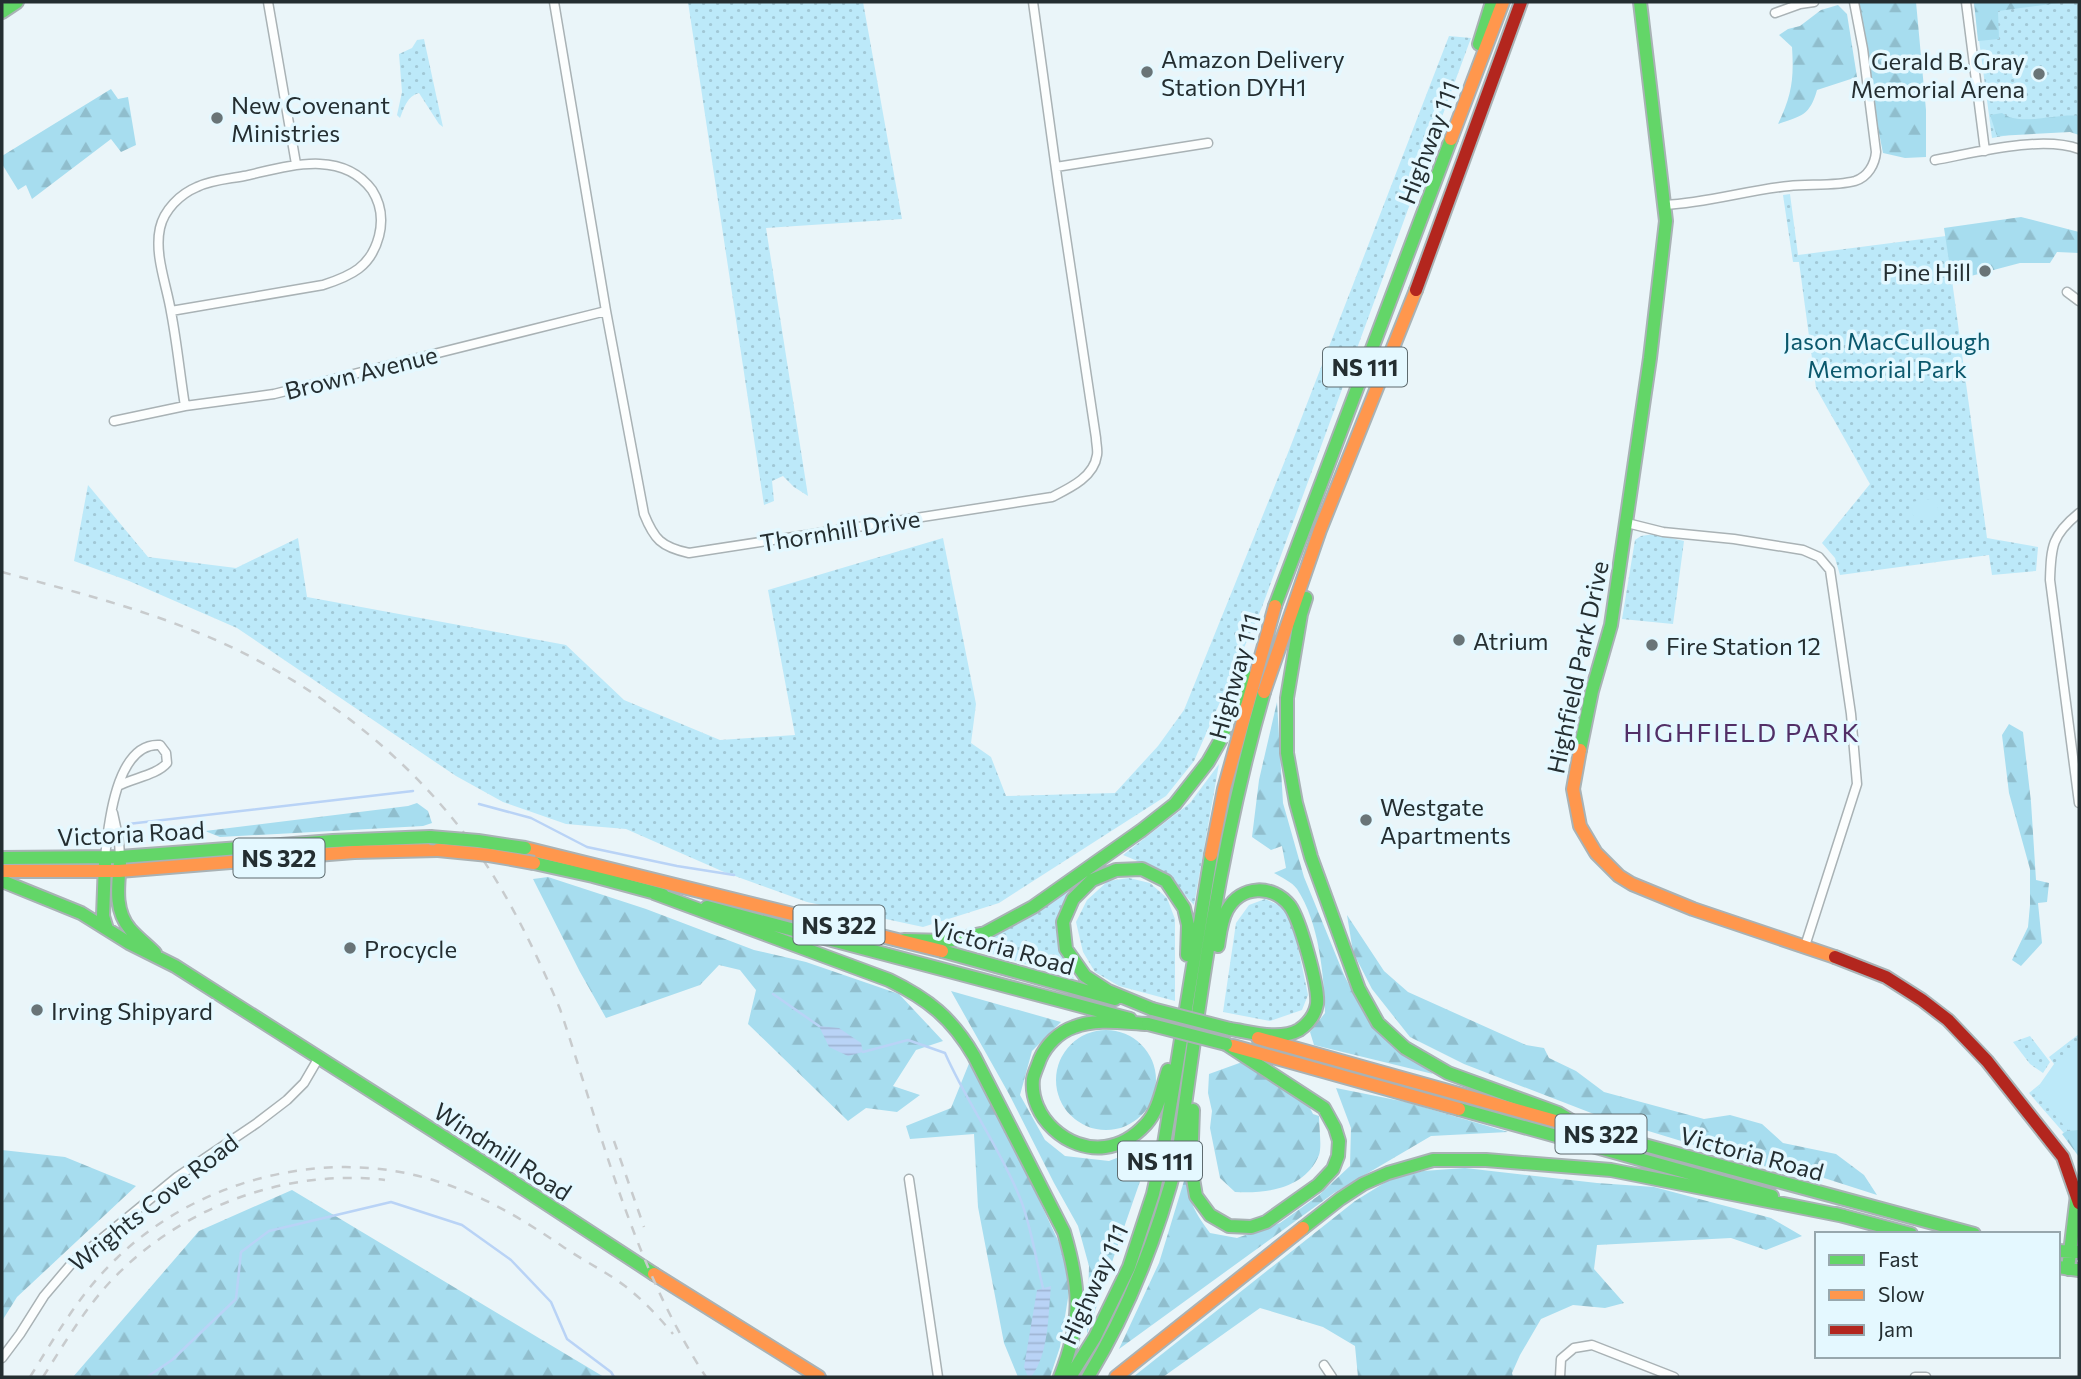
<svg xmlns="http://www.w3.org/2000/svg" width="2081" height="1379" font-family="Commissioner,sans-serif">
	<style>
		.green { fill: url(#green-dots) }
		.forest { fill: url(#forest-firs) }
		.pitch { fill: #bce9f9 }
		.water { fill: url(#water-rules) }
		.lines { fill: none; stroke-linecap: round; stroke-linejoin: round }
		.stream { stroke: #b9d3f6; stroke-width: 2.5 }
		.street-casing { stroke: #a9b2b5; stroke-width: 11 }
		.fast-casing { stroke: #a9b2b5; stroke-width: 16 }
		.slow-casing { stroke: #a9b2b5; stroke-width: 16 }
		.jam-casing { stroke: #a9b2b5; stroke-width: 16 }
		.street { stroke: #fcfefe; stroke-width: 8 }
		.fast { stroke: #63d668; stroke-width: 12 }
		.slow { stroke: #ff974d; stroke-width: 12 }
		.jam { stroke: #b3261e; stroke-width: 12 }
		.rail { stroke: #c8cbcd; stroke-width: 2.5; stroke-dasharray: 9 9; stroke-linecap: butt }
		.fast-bridge-casing { stroke: #a9b2b5; stroke-width: 16; stroke-linecap: butt }
		.slow-bridge-casing { stroke: #a9b2b5; stroke-width: 16; stroke-linecap: butt }
		.fast-bridge { stroke: #63d668; stroke-width: 12 }
		.slow-bridge { stroke: #ff974d; stroke-width: 12 }
		.poi-dot { fill: #697477; stroke: #e4f8ff; stroke-width: 2.5 }
		.labels { text-anchor: middle; dominant-baseline: central; stroke-width: 7; stroke-linejoin: round; paint-order: stroke }
		.shield { fill: #e4f8ff; stroke: #5e6b6f; stroke-width: 2 }
		.shield-label { font-size: 23px; font-weight: bold; fill: #242e31 }
		.poi-label { font-size: 24px; fill: #242e31; stroke: #e4f8ff; text-anchor: start }
		.street-label { font-size: 24px; fill: #242e31; stroke: #e4f8ff }
		.park-label { font-size: 24px; fill: #0b586c; stroke: #e4f8ff }
		.neighbourhood-label { font-size: 26px; letter-spacing: 2px; fill: #522f67; stroke: #e4f8ff }
	</style>
	<defs>
		<pattern id="green-dots" width="8" height="8" patternUnits="userSpaceOnUse" patternTransform="scale(1.75)"><rect width="8" height="8" fill="#bce9f9"/><path d="M2 2h.1M6 6h.1" fill="none" stroke="#a1c8d6" stroke-width="1.8" stroke-linecap="round"/></pattern>
		<pattern id="forest-firs" width="22" height="20" patternUnits="userSpaceOnUse" patternTransform="scale(1.75)"><rect width="22" height="20" fill="#a7ddef"/><path d="M5 1l3.5 6h-7zM16 11l3.5 6h-7z" fill="#90becd"/></pattern>
		<pattern id="water-rules" width="6" height="5" patternUnits="userSpaceOnUse" patternTransform="scale(1.75)"><rect width="6" height="5" fill="#b9d3f6"/><path d="M0 2.5h6" fill="none" stroke="#9fb5d3"/></pattern>
	</defs>
	<rect width="100%" height="100%" fill="#eaf5f9"/>
	<path class="green" d="M688,2H863L902,219L766,228L808,496L794,487L783,476L772,481L774,501L764,505Z
		M1974,2H2079V133C2051,127 2020,133 1992,138Z
		M1449,36L1471,38L1262,607L1194,761L1166,796L999,903L923,927L807,902L724,872L626,829L566,824L503,802L456,776L237,628L129,581L74,561L88,485L148,557L236,568L298,538L307,597L566,645L624,700L720,740L795,735L768,590L943,538L976,704L971,743L991,757L1006,796L1115,793L1158,746L1184,710L1286,458Z
		M424,39L443,127L439,124L419,93C407,96 404,108 400,118L397,115L402,92L399,54L412,48L417,40Z
		M1790,194L1798,255L1946,236L1987,538L2038,547L2036,571L1992,575L1989,555L1840,575L1835,558L1822,543L1870,484L1816,388L1799,262H1793L1783,195Z
		M1654,534L1684,541L1673,624L1622,619L1635,540L1641,536Z
		M1219,764L1194,905L1164,872L1123,855L1190,803Z
		M1129,878L1150,883L1167,898L1175,919V1001L1119,986L1095,972L1083,952L1076,922L1087,900L1108,881Z
		M1070,888L1057,917L1060,950L1074,979L965,946L1019,921Z
		M1265,899L1283,907L1293,923L1308,995L1302,1010L1270,1021L1223,1012L1236,923L1249,905Z
		M2079,1034V1144L2070,1140L2029,1093L2040,1084L2054,1064L2049,1057Z
		M2030,1036L2050,1062L2043,1073L2030,1064L2013,1042Z"/>
	<path class="forest" d="M1853,2H1916L1926,110V157L1905,158L1883,153Z
		M1974,2H2067L1998,11L1999,39L1978,41Z
		M1838,5L1847,14L1857,77L1817,90C1810,115 1802,116 1778,124C1792,95 1794,79 1792,47L1779,35L1788,29L1800,26L1821,10Z
		M111,89L118,99L128,97L136,145L121,152L111,139L32,199L26,185L18,190L2,164V156Z
		M2002,113C2020,127 2056,113 2079,116V135L2070,132L1997,136L1990,115Z
		M2021,217L2079,232V253L2057,252L2050,263H2020L1952,281L1944,228Z
		M1277,702L1283,803L1304,877L1344,975L1357,1000L1386,1039L1433,1074L1314,1045L1310,1032L1325,1013C1324,975 1319,922 1297,889C1292,882 1281,877 1274,873L1286,868L1282,846L1271,850L1252,837L1259,780Z
		M2009,724L2023,732L2031,802L2036,880L2049,883L2047,902L2038,903L2042,943L2021,966L2012,960L2028,927L2030,905V869L2009,793L2002,735Z
		M417,803L428,811L432,823L423,826L220,837L205,831L408,806Z
		M548,877L646,909L754,950L806,962L899,994L943,1041L916,1050L893,1086L920,1095L897,1112L866,1108L848,1121L748,1024L756,990L740,970L719,965L700,985L606,1018L580,972L533,879Z
		M1347,915L1384,971L1408,992L1526,1045L1544,1048L1549,1058L1576,1071L1604,1092L1704,1119L1730,1115L1762,1124L1783,1143L1836,1154L1864,1175L1877,1195L1824,1178L1780,1171L1599,1116L1464,1064L1410,1037L1372,989L1353,952Z
		M951,991L1061,1022L1032,1051L1020,1095L1045,1140L1065,1156L1109,1161L1153,1144L1087,1334L1089,1266L1078,1226L1054,1183L1009,1094Z
		M1056 1080a50 50 0 1 1 100 0a50 50 0 1 1-100 0Z
		M970,1061L1002,1121L1063,1251L1069,1292L1060,1347L1050,1377H1018L1004,1343L978,1207L974,1134L910,1139L906,1126L951,1108Z
		M1245,1061L1309,1106L1313,1114L1319,1116C1319,1126 1322,1147 1319,1155C1306,1188 1267,1194 1235,1192L1220,1178L1210,1128L1212,1111L1208,1093L1209,1074Z
		M1336,1088L1406,1102L1508,1132L1431,1136L1334,1193L1119,1349L1159,1263L1187,1171C1189,1202 1192,1208 1210,1233L1237,1238L1280,1223L1318,1196L1350,1166L1351,1128Z
		M2079,1130V1157L2062,1134L2067,1131Z
		M2,1150L65,1157L136,1186L17,1297L2,1321Z
		M1465,1168L1597,1183L1654,1187L1771,1218L1802,1236L1766,1250L1731,1238L1597,1245L1594,1269L1624,1303L1605,1308L1573,1305L1541,1319L1520,1355L1512,1373L1513,1377H1358L1355,1346L1323,1327L1260,1308L1163,1377H1133L1321,1228L1355,1201L1389,1180L1423,1171Z
		M292,1190L604,1377H73L199,1231Z"/>
	<path class="pitch" d="M1936,498L1939,516L1914,521L1911,502Z
		M2079,1043V1128L2068,1130L2036,1093C2048,1073 2060,1056 2079,1043Z"/>
	<path class="water" d="M819,1026L839,1028L861,1043L863,1052L848,1056L829,1047Z
		M1051,1286C1048,1315 1049,1354 1031,1377H1028L1024,1367L1037,1290Z"/>
	<g class="lines">
		<path class="stream" d="M479,804L531,818L587,847L677,866L734,875
			M128,824L413,791
			M773,994L819,1026
			M863,1052L908,1040L945,1053C967,1103 1000,1148 1020,1198C1031,1225 1036,1260 1043,1288
			M147,1377L172,1360L236,1299L241,1252L269,1231L391,1202L462,1225L511,1260L551,1302L567,1339L611,1372L614,1377"/>
		<defs>
			<path id="street" d="M268,2L296,164
				M554,2L606,311L644,514C654,539 661,547 689,553L1052,497C1070,488 1094,477 1097,455C1098,450 1096,443 1096,438L1058,184L1033,2
				M1966,2L1985,151
				M1775,13L1800,4L1814,2
				M1935,160C1974,153 2041,135 2079,149
				M1056,167L1208,143
				M1665,205C1707,203 1748,190 1789,186C1809,184 1837,186 1855,181C1868,177 1875,164 1876,152L1863,49L1854,2
				M2067,292L2079,301
				M171,311L323,285C351,276 371,267 379,236C383,220 381,204 372,190C341,148 286,167 244,176C229,179 211,180 197,187C180,194 164,210 160,228C154,255 167,286 171,312C177,343 180,375 185,406
				M114,421L185,406L274,394L606,311
				M2079,513C2052,535 2051,546 2050,580L2079,803
				M1627,523L1663,532L1734,539L1803,550L1819,557L1830,570L1851,714L1857,784L1805,946
				M113,813L119,841L120,857
				M105,858C108,826 116,742 160,745L166,753L167,763C157,775 133,778 118,786
				M909,1179L938,1377
				M2,1358L20,1334L44,1296L72,1263L177,1177L257,1123L287,1100L304,1083L318,1059
				M1324,1365L1332,1377
				M1560,1377L1561,1359L1574,1348L1592,1345L1674,1377
				M1915,1377H1926"/>
			<path id="fast" d="M2,12L17,2
				M1479,44L1492,2
				M1306,598L1301,614L1287,698V753L1296,803L1311,857L1359,989L1378,1023L1405,1048L1448,1073L1558,1113L1585,1129
				M1275,606L1451,139
				M1580,750L1592,691L1611,625L1650,358L1666,221L1640,2
				M2,858L120,857L333,841L430,837
				M105,863L103,916L107,929
				M120,863C118,886 114,910 130,929C138,938 147,945 155,953
				M534,863L593,876L663,895
				M2,881L81,913L129,943L175,966L492,1168L654,1274
				M654,893L889,980C928,999 952,1018 974,1056L1064,1232C1081,1289 1082,1321 1060,1377
				M707,907L1130,1019
				M904,940L948,941L985,933L1033,907L1142,830L1175,804L1208,762L1220,741L1246,676
				M1218,946C1220,934 1221,921 1227,910C1241,885 1273,884 1290,906C1300,920 1319,987 1317,1004C1315,1015 1308,1024 1299,1030C1279,1041 1251,1032 1230,1029
				M942,951L1115,999
				M1152,1009L1108,991L1085,976L1066,949L1063,922L1073,899L1092,880L1116,870L1142,869L1166,881L1184,908L1188,925L1187,955
				M1148,1024C1124,1023 1097,1018 1074,1027C1059,1032 1046,1045 1040,1059C1038,1065 1034,1073 1033,1079C1029,1117 1068,1152 1105,1147C1121,1145 1135,1136 1146,1124C1159,1110 1162,1088 1168,1070
				M1459,1109L1772,1196
				M1193,1110L1191,1167L1196,1196L1210,1215L1229,1226L1251,1227L1266,1222L1318,1185L1333,1169L1338,1156L1339,1141L1335,1128L1324,1108L1226,1044
				M1559,1122L1974,1234
				M1836,1214L1911,1234
				M1303,1228L1340,1199L1363,1184L1388,1173L1433,1160H1486L1611,1170L1844,1216
				M2058,1251L2079,1252
				M2058,1267L2079,1270
				M2068,1269L2077,1195
				M1070,1377L1095,1337L1129,1267L1153,1194L1164,1144L1211,855
				M1088,1377C1130,1308 1158,1235 1178,1157C1199,1000 1220,844 1264,692"/>
			<path id="slow" d="M1451,139L1503,2
				M1264,692L1320,530L1416,290
				M1580,750L1573,789L1580,826L1596,853L1619,876L1632,884L1693,909L1835,957
				M525,848L942,951
				M1211,855L1224,789L1275,606
				M2,871H119L354,852L438,850
				M1258,1038L1559,1122
				M1233,1046L1459,1109
				M654,1274L819,1377
				M1116,1377L1303,1228"/>
			<path id="jam" d="M1416,290L1521,2
				M1835,957L1886,977L1922,1000L1948,1020L1987,1061L2063,1157L2079,1203"/>
		</defs>
		<use href="#street" class="street-casing"/>
		<use href="#fast" class="fast-casing"/>
		<use href="#slow" class="slow-casing"/>
		<use href="#jam" class="jam-casing"/>
		<use href="#street" class="street"/>
		<use href="#fast" class="fast"/>
		<use href="#slow" class="slow"/>
		<use href="#jam" class="jam"/>
		<path class="rail" d="M2,572C68,590 136,607 199,633C298,673 391,741 457,824C501,879 533,945 560,1009C602,1134 633,1266 706,1377
			M614,1141L644,1227
			M30,1377C56,1335 81,1292 117,1258C198,1179 328,1146 436,1181C483,1195 522,1219 562,1246C582,1260 605,1271 625,1286C643,1300 659,1317 673,1334
			M43,1377C64,1344 84,1310 110,1282C179,1208 285,1168 385,1180"/>
		<defs>
			<path id="fast-bridge" d="M430,837L478,841L525,848
				M1152,1009L1230,1029
				M1148,1024L1226,1044"/>
			<path id="slow-bridge" d="M438,850L489,855L534,863"/>
		</defs>
		<use href="#fast-bridge" class="fast-bridge-casing"/>
		<use href="#slow-bridge" class="slow-bridge-casing"/>
		<use href="#fast-bridge" class="fast-bridge"/>
		<use href="#slow-bridge" class="slow-bridge"/>
	</g>
	<g class="poi-dot">
		<circle cx="1147" cy="72" r="7"/>
		<circle cx="2039" cy="74" r="7"/>
		<circle cx="217" cy="118" r="7"/>
		<circle cx="1985" cy="271" r="7"/>
		<circle cx="1459" cy="640" r="7"/>
		<circle cx="1652" cy="645" r="7"/>
		<circle cx="1366" cy="820" r="7"/>
		<circle cx="350" cy="948" r="7"/>
		<circle cx="37" cy="1010" r="7"/>
	</g>
	<g class="labels">
		<g class="shield">
			<rect x="1323" y="347.5" width="84" height="39" rx="5"/>
			<rect x="233.5" y="838.5" width="91" height="39" rx="5"/>
			<rect x="793.5" y="905.5" width="91" height="39" rx="5"/>
			<rect x="1555.5" y="1114.5" width="91" height="39" rx="5"/>
			<rect x="1118" y="1141.5" width="84" height="39" rx="5"/>
		</g>
		<g class="shield-label">
			<text x="1365" y="367">NS 111</text>
			<text x="279" y="858">NS 322</text>
			<text x="839" y="925">NS 322</text>
			<text x="1601" y="1134">NS 322</text>
			<text x="1160" y="1161">NS 111</text>
		</g>
		<g class="poi-label">
			<text x="1161" y="58">Amazon Delivery<tspan x="1161" dy="28">Station DYH1</tspan></text>
			<text x="2025" y="60" text-anchor="end">Gerald B. Gray<tspan x="2025" dy="28">Memorial Arena</tspan></text>
			<text x="231" y="104">New Covenant<tspan x="231" dy="28">Ministries</tspan></text>
			<text x="1971" y="271" text-anchor="end">Pine Hill</text>
			<text x="1473" y="640">Atrium</text>
			<text x="1666" y="645">Fire Station 12</text>
			<text x="1380" y="806">Westgate<tspan x="1380" dy="28">Apartments</tspan></text>
			<text x="364" y="948">Procycle</text>
			<text x="51" y="1010">Irving Shipyard</text>
		</g>
		<g class="street-label">
			<text transform="translate(1428 142) rotate(-69)">Highway 111</text>
			<text transform="translate(361 372) rotate(-14)">Brown Avenue</text>
			<text transform="translate(840 530) rotate(-9)">Thornhill Drive</text>
			<text transform="translate(1577 667) rotate(-78)">Highfield Park Drive</text>
			<text transform="translate(1234 676) rotate(-74)">Highway 111</text>
			<text transform="translate(131 833) rotate(-3)">Victoria Road</text>
			<text transform="translate(1003 946) rotate(16)">Victoria Road</text>
			<text transform="translate(503 1151) rotate(33)">Windmill Road</text>
			<text transform="translate(1752 1153) rotate(15)">Victoria Road</text>
			<text transform="translate(153 1202) rotate(-38)">Wrights Cove Road</text>
			<text transform="translate(1093 1284) rotate(-65)">Highway 111</text>
		</g>
		<g class="park-label">
			<text x="1887" y="340">Jason MacCullough<tspan x="1887" dy="28">Memorial Park</tspan></text>
		</g>
		<g class="neighbourhood-label">
			<text x="1742" y="731">HIGHFIELD PARK</text>
		</g>
	</g>
	<rect width="2081" height="1379" fill="none" stroke="#242e31" stroke-width="7"/>
	<rect x="1815" y="1232" width="245" height="126" fill="#e4f8ff" stroke="#97a7ad" stroke-width="2"/>
	<rect x="1829" y="1255" width="35" height="10" fill="#63d668" stroke="#97a7ad" stroke-width="2"/>
	<text x="1878" y="1267" font-size="21" fill="#242e31">Fast</text>
	<rect x="1829" y="1290" width="35" height="10" fill="#ff974d" stroke="#97a7ad" stroke-width="2"/>
	<text x="1878" y="1302" font-size="21" fill="#242e31">Slow</text>
	<rect x="1829" y="1325" width="35" height="10" fill="#b3261e" stroke="#97a7ad" stroke-width="2"/>
	<text x="1878" y="1337" font-size="21" fill="#242e31">Jam</text>
</svg>
